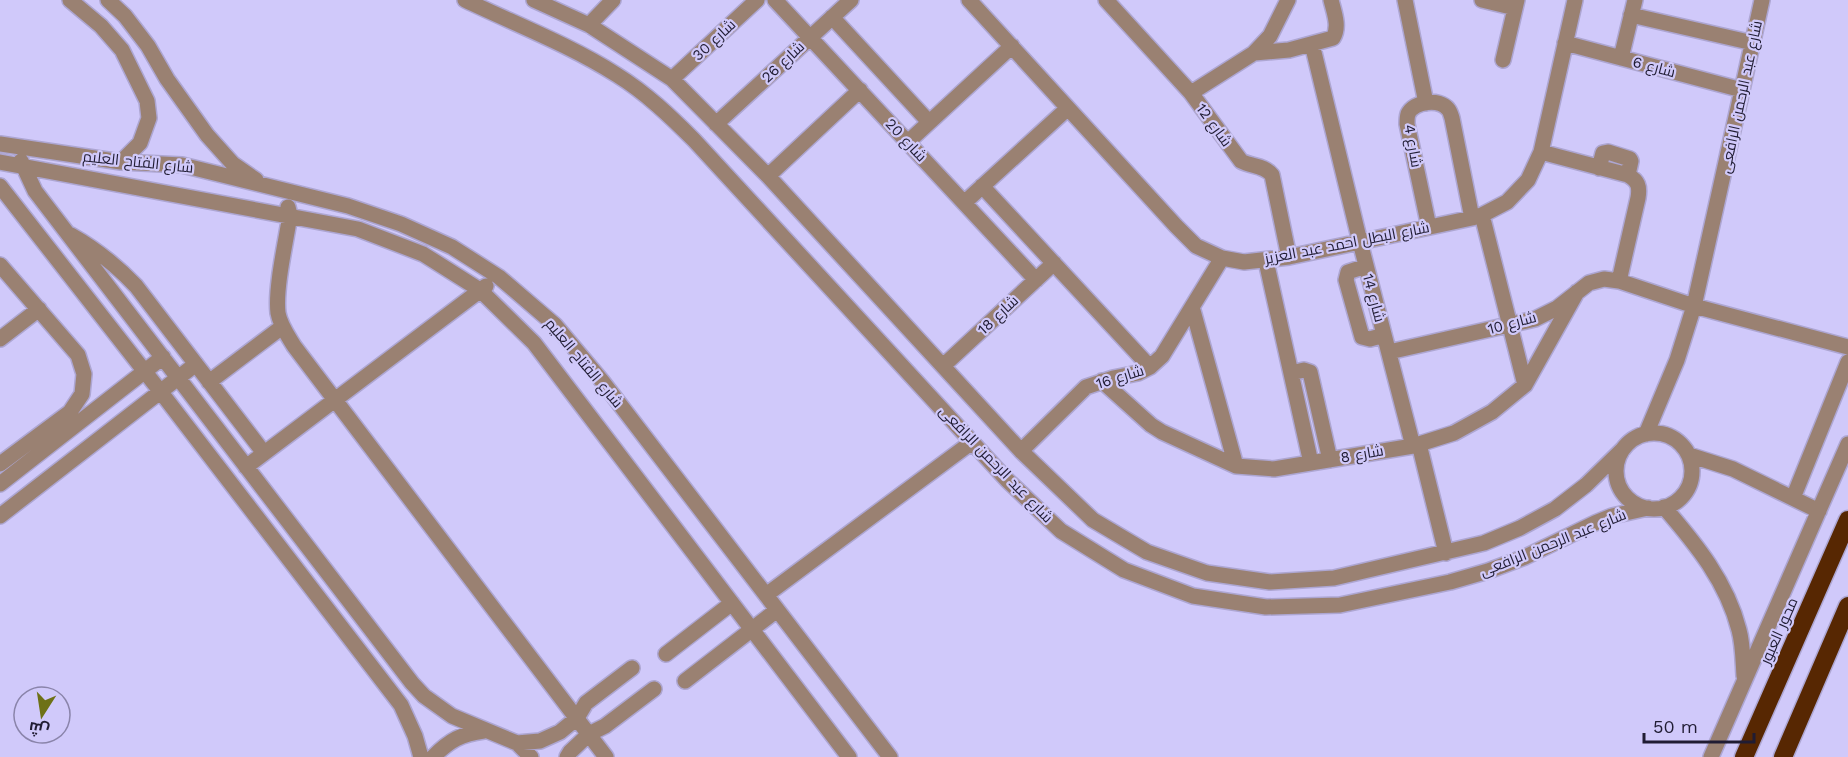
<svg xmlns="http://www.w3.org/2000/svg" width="1848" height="757" font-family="'Work Sans',Cairo,sans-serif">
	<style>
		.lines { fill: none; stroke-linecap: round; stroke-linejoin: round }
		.minor-casing { stroke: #ada6d2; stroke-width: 18 }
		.highway-casing { stroke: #ada6d2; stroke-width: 21 }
		.minor { stroke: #9a8172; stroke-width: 15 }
		.highway { stroke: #572702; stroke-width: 18 }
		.labels { text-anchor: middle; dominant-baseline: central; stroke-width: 4.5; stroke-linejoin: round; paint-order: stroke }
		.street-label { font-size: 15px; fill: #201c33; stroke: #d0c9fa }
	</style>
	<rect width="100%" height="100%" fill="#d0c9fa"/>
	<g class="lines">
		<defs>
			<path id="minor" d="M70,0L101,26L122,50L147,101L149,118L140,143L121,162
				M108,0L125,16L148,46L167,79L207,135L233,164L256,180
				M465,0C515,24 570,45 617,75C646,93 670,116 694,140L1007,480L1061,531L1124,570L1193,596L1266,607L1340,605L1450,582L1488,571L1525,557L1595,523L1612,516L1648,508
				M534,0L589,25L672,79L768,176L1021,451L1093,520L1147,552L1207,573L1270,582L1334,578L1484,543L1520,528L1555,509L1586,485L1624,448
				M775,0L1036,280
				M969,0L1176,226L1196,246L1222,258L1244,262L1289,257L1472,218L1482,215L1507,202L1528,180L1541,152L1575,0
				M1106,0L1191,93L1241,161C1252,167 1264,165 1272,175L1289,257
				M1405,0L1426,103
				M1482,0L1515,8
				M1631,15L1753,43
				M832,17L929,122
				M589,25L613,0
				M1565,43L1742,90
				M1312,44L1360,242L1413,446
				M1254,53L1289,50L1333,38C1340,27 1334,12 1331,0
				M1621,58L1635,0
				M1503,60L1517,0
				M672,79L757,0
				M1191,93L1254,53L1270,36L1288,0
				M716,124L851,0
				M908,142L1012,46
				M0,144L121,162L182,165L348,206L401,224L452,247L499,277L555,325L602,381L890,757
				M1541,152L1628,175C1638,181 1640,186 1638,198L1619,281
				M21,161L35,191L412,683L424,696L452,716L517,743L531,757
				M0,162L358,229L423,254L480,290L534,343L849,757
				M1599,168L1603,153L1608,152L1630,159L1631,161L1628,175
				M768,176L860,90
				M0,186L160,391L401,705L415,736L421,757
				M982,186L1150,367
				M964,203L1068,108
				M288,207L290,215C286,241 275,288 278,313C280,325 288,336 294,346L606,757
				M1482,215L1525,385
				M1429,227L1407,124C1407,121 1407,117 1408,114C1414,101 1439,98 1448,109C1450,111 1451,115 1452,118L1472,218
				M71,235C96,249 116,265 136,286L264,453
				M1266,261L1311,463
				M0,265L78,355L84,374L82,394L70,412L0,464
				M1366,266L1348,272L1346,280L1362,337L1370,339L1384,335
				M1192,307L1236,466
				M0,339L39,309
				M1389,352L1535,319L1557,308L1589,283L1604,279L1619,281L1694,306L1848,347
				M943,366L1054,263
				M1291,373L1304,370L1310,372L1330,460
				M1102,381L1151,425L1162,432L1236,466L1274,469L1413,446L1454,433L1492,412L1525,385L1577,292
				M209,382L282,327
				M1616 471a38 38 0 1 1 76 0a38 38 0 1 1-76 0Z
				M1646,434L1677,360L1694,306L1762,0
				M1419,444L1446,553
				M1021,451L1086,387L1113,378L1138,373L1150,367L1162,356L1222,258
				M1689,455L1733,469L1819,511
				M246,467L486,286
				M0,484L163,357
				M1793,498L1848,362
				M1664,507C1696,544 1727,582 1739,630C1743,644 1743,661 1744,676
				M0,516L196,364
				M766,595L972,442
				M666,654L732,603
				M685,681L777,610
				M517,743L540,741L560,732L577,718L586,703L632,668
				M433,757C450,740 461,734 484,731
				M567,757L570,752L589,734L605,726L654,689
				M1711,757L1848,444"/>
			<path id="highway" d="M1744,757L1848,520
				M1783,757L1848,606"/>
		</defs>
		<use href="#minor" class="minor-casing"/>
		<use href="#highway" class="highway-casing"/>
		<use href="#minor" class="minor"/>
		<use href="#highway" class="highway"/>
	</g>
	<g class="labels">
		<g class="street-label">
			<text transform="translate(714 40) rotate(-43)">شارع 30</text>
			<text transform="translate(783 62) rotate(-43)">شارع 26</text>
			<text transform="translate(1654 67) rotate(15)">شارع 6</text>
			<text transform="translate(1741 97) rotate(-78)">شارع عبد الرحمن الرافعى</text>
			<text transform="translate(1214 125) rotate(54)">شارع 12</text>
			<text transform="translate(906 140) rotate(47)">شارع 20</text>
			<text transform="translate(1413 146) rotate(80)">شارع 4</text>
			<text transform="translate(138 162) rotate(6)">شارع الفتاح العليم</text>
			<text transform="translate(1347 243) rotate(-11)">شارع البطل احمد عبد العزيز</text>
			<text transform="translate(1374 298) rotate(75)">شارع 14</text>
			<text transform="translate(998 315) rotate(-43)">شارع 18</text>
			<text transform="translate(1512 323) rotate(-15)">شارع 10</text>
			<text transform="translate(584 363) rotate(50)">شارع الفتاح العليم</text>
			<text transform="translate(1120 377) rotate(-17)">شارع 16</text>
			<text transform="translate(1362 454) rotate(-10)">شارع 8</text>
			<text transform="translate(996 464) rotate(46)">شارع عبد الرحمن الرافعى</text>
			<text transform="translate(1553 543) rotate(-22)">شارع عبد الرحمن الرافعى</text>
			<text transform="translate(1779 631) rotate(-66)">محور العبور</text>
		</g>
	</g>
	<g transform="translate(42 715) rotate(192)"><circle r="28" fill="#d0c9fa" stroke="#8a84aa" stroke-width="1.5"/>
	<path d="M0-4.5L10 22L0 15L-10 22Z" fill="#6e7116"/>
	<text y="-9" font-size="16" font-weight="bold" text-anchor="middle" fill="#201c33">ش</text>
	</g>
	<path d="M1644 733v9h110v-9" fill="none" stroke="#201c33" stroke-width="3"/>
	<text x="1653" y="733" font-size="18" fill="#201c33" stroke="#d0c9fa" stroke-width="4.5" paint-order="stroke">50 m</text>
</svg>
